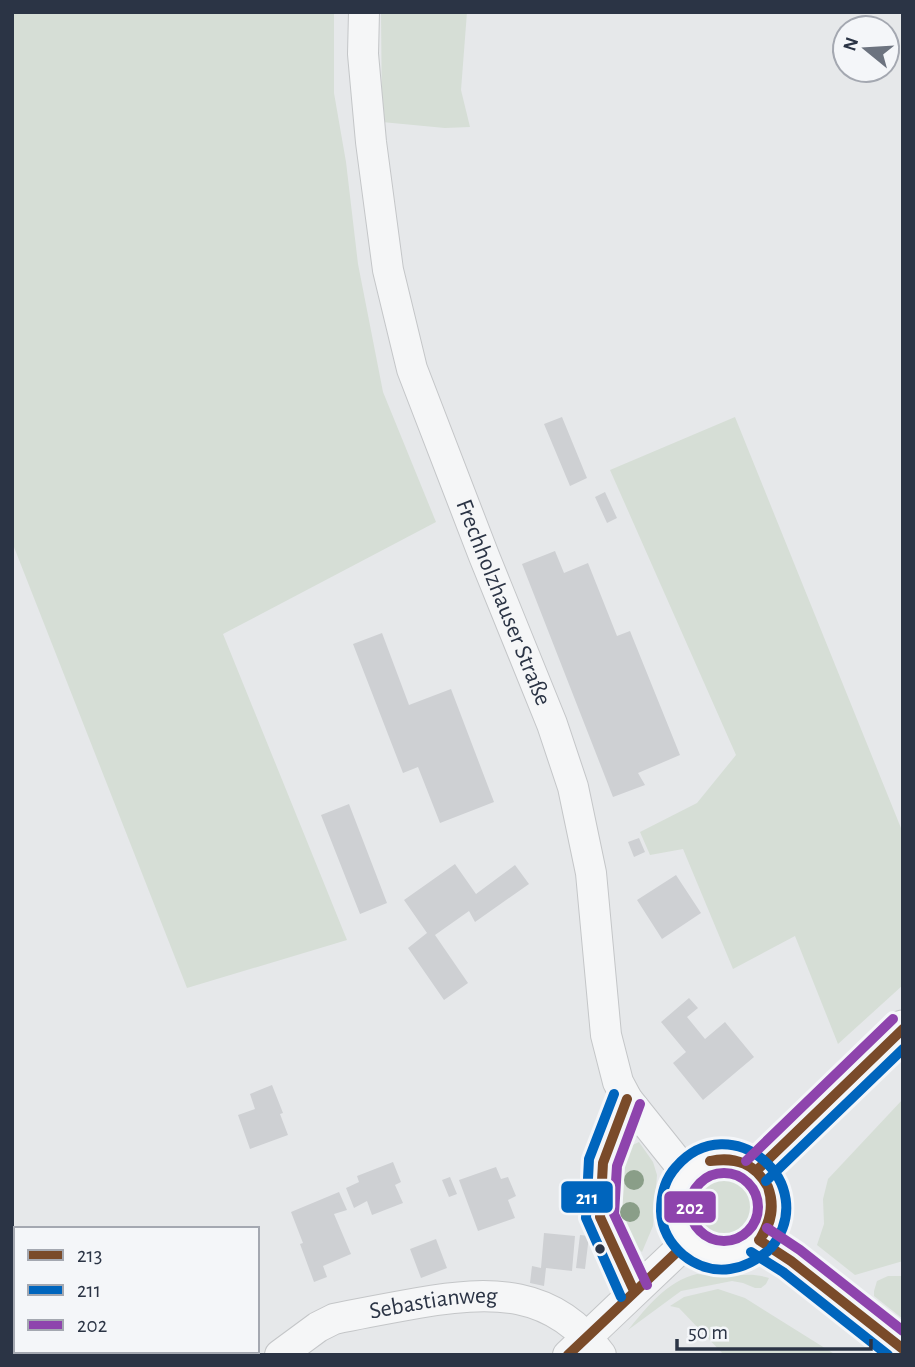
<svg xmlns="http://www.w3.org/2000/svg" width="915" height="1367" font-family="'Alegreya Sans',sans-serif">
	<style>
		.green { fill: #d6ded6 }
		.building { fill: #ced0d3 }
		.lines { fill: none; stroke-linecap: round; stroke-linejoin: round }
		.minor-casing { stroke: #c4c6c8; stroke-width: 32 }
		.major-casing { stroke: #c2c5c8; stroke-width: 39 }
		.minor { stroke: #f5f6f7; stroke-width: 30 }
		.major { stroke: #f8f8f8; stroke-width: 37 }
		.bus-1-casing { stroke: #f4f6f9; stroke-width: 16 }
		.bus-2-casing { stroke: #f4f6f9; stroke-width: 16 }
		.bus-3-casing { stroke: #f4f6f9; stroke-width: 16 }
		.bus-1 { stroke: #7a4b2a; stroke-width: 10 }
		.bus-2 { stroke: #0065bd; stroke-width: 10 }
		.bus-3 { stroke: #8e44ad; stroke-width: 10 }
		.tree { fill: #8a9e88 }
		.bus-dot { fill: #2b3445; stroke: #f4f6f9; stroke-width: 2.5 }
		.labels { text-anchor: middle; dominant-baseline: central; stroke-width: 7; stroke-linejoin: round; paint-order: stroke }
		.street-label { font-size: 24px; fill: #2b3445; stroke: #f4f6f9 }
		.line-badge { stroke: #f4f6f9; stroke-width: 2.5 }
		.badge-label { font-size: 19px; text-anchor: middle; font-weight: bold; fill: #fff }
	</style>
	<rect width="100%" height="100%" fill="#e6e8ea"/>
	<path class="green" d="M12,12H334V93L346,162L358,264L383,392L436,522L223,634L347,940L187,988L12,542Z
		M381,12H467L461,90L470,127L445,128L382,122Z
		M735,417L903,833V985L838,1044L795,936L733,969L683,849L650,855L640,832L697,803L736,755L610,470Z
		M903,1099V1261L855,1275L817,1245L824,1224L823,1199L828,1179Z
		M639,1142L653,1162L657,1175L653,1226L642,1252L619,1231L612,1218V1172L624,1149Z
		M687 1207a36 36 0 1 1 72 0a36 36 0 1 1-72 0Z
		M697,1274C707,1275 718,1276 727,1276C744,1275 753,1273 769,1278L766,1284L761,1288H755L743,1283L732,1281L681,1291L628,1330C647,1307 667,1281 697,1274Z
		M888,1276H903V1319L874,1296V1291L877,1281Z
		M718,1289L745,1298L836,1355H724L679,1308L670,1306L684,1297Z"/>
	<path class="building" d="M562,417L587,478L570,486L544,424Z
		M605,492L617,518L607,523L595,497Z
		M555,551L564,573L588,563L617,636L630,631L680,755L638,773L645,785L613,797L522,564Z
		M382,633L409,705L451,689L494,802L440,823L418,767L403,773L353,644Z
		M349,804L387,903L360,914L321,815Z
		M639,838L645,852L634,857L628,842Z
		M455,864L476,894L515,865L529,884L475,922L469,911L435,935L468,983L444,1000L408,948L427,933L404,900Z
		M676,875L701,913L662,939L637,900Z
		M689,998L698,1008L687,1017L705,1039L725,1022L754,1057L703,1100L673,1063L686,1052L661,1022Z
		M272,1085L283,1113L280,1114L288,1135L250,1149L238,1115L255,1109L250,1094Z
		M393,1162L401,1182L395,1185L403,1203L372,1215L367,1201L354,1208L346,1188L359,1182L357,1176Z
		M496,1167L501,1179L508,1177L516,1196L508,1200L515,1218L478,1231L459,1180Z
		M450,1177L457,1194L449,1197L442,1180Z
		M339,1192L347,1210L334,1214L351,1254L323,1266L327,1277L314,1282L300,1244L303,1243L291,1212Z
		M544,1233L575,1236L572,1271L546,1268L544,1286L530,1283L532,1266L541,1268Z
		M580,1235L589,1236L585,1269L576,1268Z
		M436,1239L447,1268L421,1278L410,1249Z"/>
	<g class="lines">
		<defs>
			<g id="minor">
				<path id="s1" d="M364,12L363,54L371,142L388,270L412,369L484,556L552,724L573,787L591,873L606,1035L618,1082L627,1099L687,1174"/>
				<path d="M627,1099L603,1163L600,1217L634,1291"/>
				<path id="s2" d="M280,1355L318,1327L334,1319C362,1313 390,1308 418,1303C490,1290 554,1289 601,1355"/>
				<path d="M568,1355L688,1241"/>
			</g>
			<path id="major" d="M674 1207a49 49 0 1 1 98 0a49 49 0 1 1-98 0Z
				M756,1171L903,1029
				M759,1240L791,1261L903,1349"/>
		</defs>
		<use href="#minor" class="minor-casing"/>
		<use href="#major" class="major-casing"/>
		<use href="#minor" class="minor"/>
		<use href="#major" class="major"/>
		<defs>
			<path id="bus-1" d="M627,1099L603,1163L600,1217L634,1291
				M710,1161C735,1155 756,1165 768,1187
				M710,1161C737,1158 754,1162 768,1187
				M756,1171L903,1029
				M760,1239C770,1222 774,1206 768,1187
				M760,1239C772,1224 775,1205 768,1187
				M759,1240L791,1261L903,1349
				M568,1355L678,1251"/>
			<path id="bus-2" d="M614,1094L589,1159L586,1218L621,1297
				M766,1181L903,1049
				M768,1251C756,1260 745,1267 730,1269C696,1274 662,1246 661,1211C661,1195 665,1179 676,1167C730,1105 823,1183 771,1248
				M751,1252L783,1272L888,1355"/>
			<path id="bus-3" d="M640,1104L617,1166L614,1214L647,1285
				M746,1161L893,1019
				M690 1207a34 34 0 1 1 68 0a34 34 0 1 1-68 0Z
				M767,1228L800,1250L903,1331"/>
		</defs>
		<use href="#bus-1" class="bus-1-casing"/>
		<use href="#bus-2" class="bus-2-casing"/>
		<use href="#bus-3" class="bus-3-casing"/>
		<use href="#bus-1" class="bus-1"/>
		<use href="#bus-2" class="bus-2"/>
		<use href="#bus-3" class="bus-3"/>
	</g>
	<g class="tree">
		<circle cx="634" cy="1180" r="10"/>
		<circle cx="630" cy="1212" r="10"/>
	</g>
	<circle class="bus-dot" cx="600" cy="1249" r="6"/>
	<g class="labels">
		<g class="street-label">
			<text stroke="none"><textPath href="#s1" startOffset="612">Frechholzhauser Straße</textPath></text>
			<text stroke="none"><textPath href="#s2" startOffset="166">Sebastianweg</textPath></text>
		</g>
	</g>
	<g class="line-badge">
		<rect x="560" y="1180" width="54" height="34" rx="7" fill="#0065bd"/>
		<rect x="663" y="1190" width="54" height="34" rx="7" fill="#8e44ad"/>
	</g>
	<g class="badge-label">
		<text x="587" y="1204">211</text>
		<text x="690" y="1214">202</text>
	</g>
	<rect width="915" height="1367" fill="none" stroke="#2b3445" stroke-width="28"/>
	<rect x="14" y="1227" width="245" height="126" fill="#f4f6f9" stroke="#a4a8b1" stroke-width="2"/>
	<rect x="28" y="1250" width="35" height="10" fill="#7a4b2a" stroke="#a4a8b1" stroke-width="2"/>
	<text x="77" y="1262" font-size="21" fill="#2b3445">213</text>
	<rect x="28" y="1285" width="35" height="10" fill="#0065bd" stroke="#a4a8b1" stroke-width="2"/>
	<text x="77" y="1297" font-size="21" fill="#2b3445">211</text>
	<rect x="28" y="1320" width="35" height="10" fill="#8e44ad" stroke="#a4a8b1" stroke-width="2"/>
	<text x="77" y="1332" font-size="21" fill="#2b3445">202</text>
	<g transform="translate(866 49) rotate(288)"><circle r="33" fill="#f4f6f9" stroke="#a4a8b1" stroke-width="2"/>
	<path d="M0-5L12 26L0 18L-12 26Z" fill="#6c737f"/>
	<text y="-10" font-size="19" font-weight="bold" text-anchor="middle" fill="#2b3445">N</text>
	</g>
	<path d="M677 1339v10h194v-10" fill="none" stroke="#2b3445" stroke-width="3.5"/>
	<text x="688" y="1339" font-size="21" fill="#2b3445" stroke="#f4f6f9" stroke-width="5" paint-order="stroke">50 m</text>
</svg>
